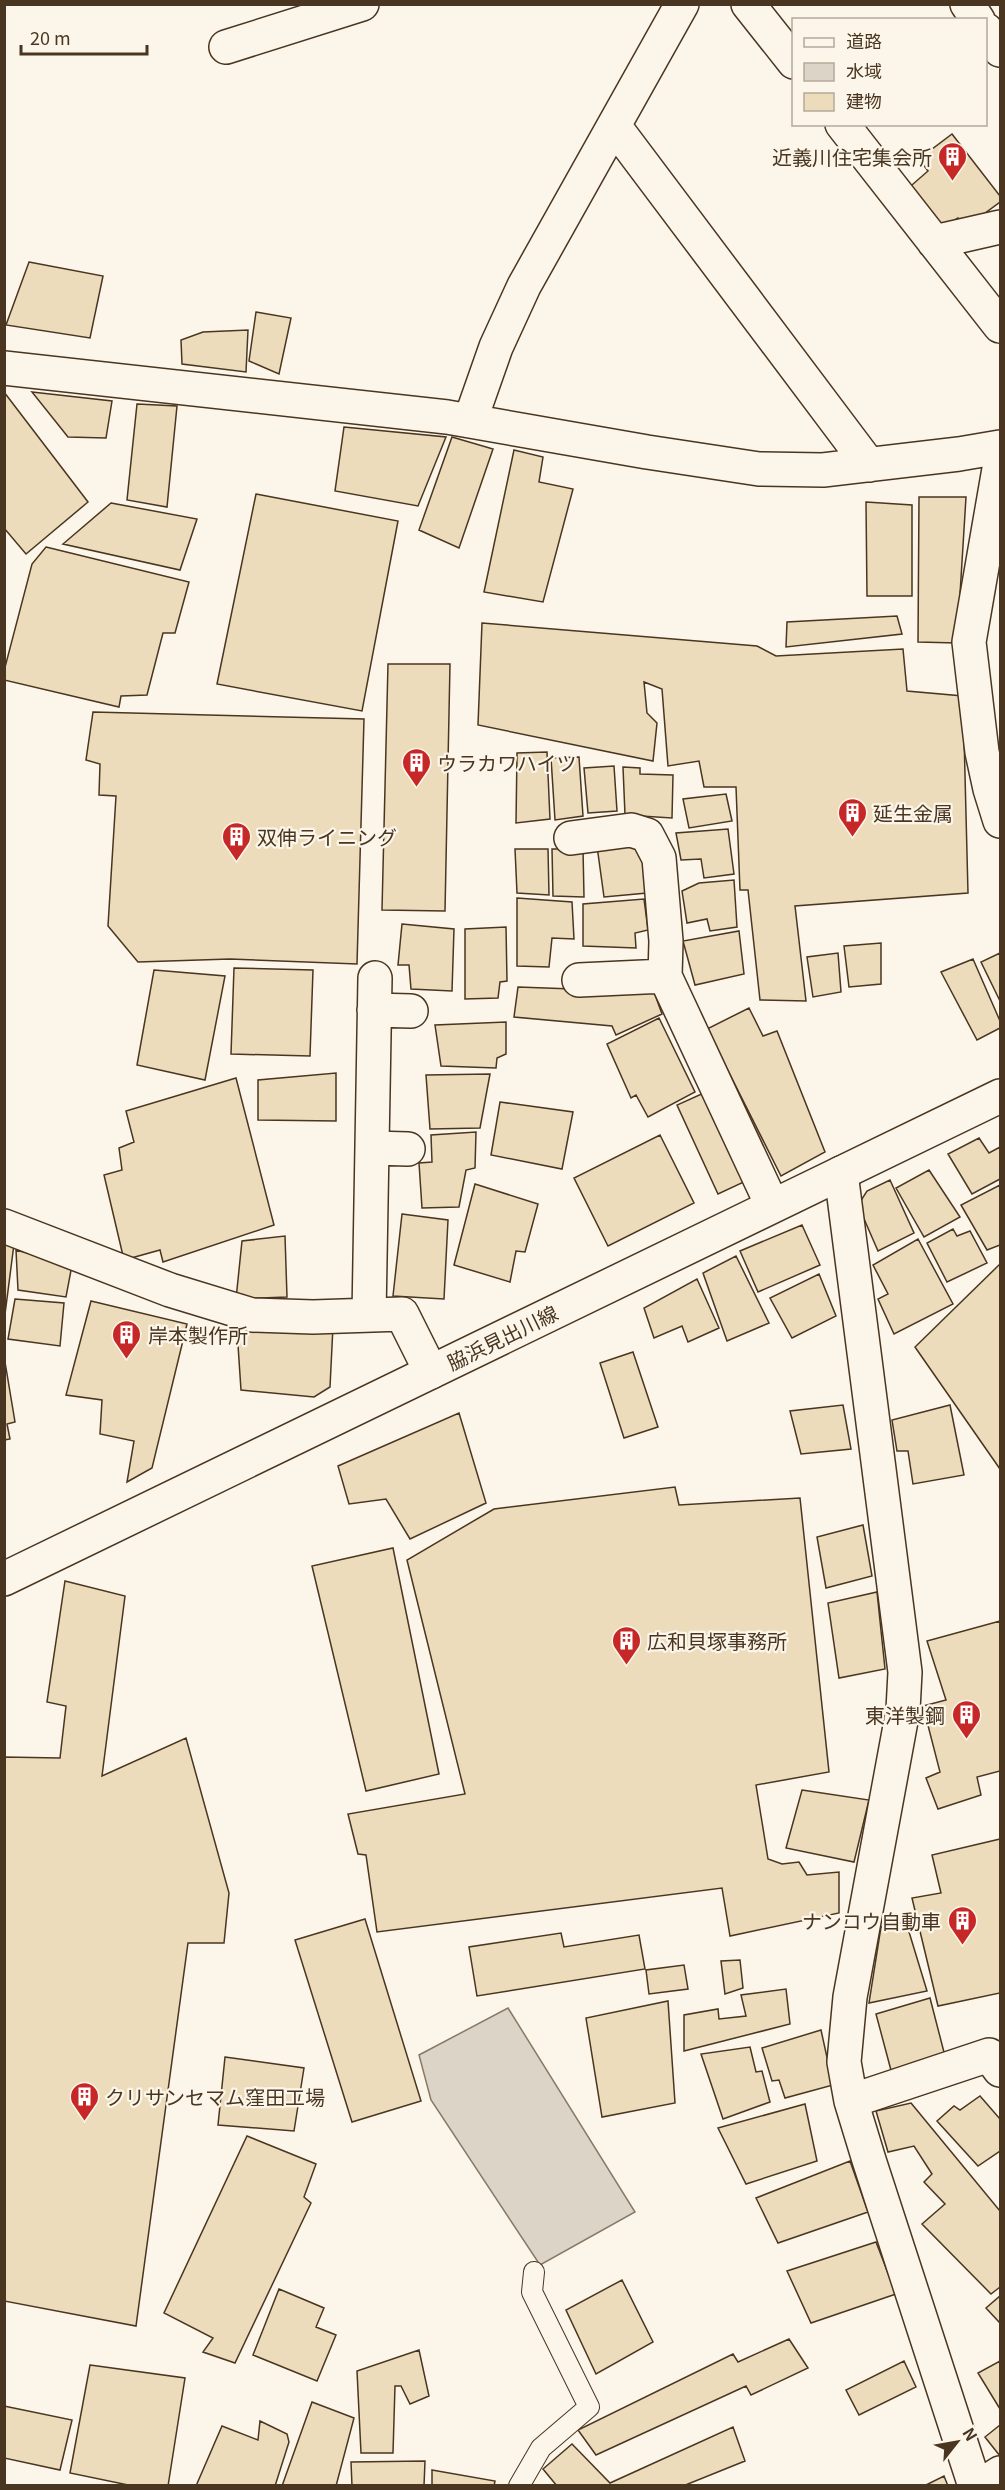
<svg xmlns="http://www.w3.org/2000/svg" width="1005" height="2490" font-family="Georgia,'Noto Sans JP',serif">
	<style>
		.water { fill: #dcd4c6; stroke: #887966; stroke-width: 1.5 }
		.building { fill: #ecdcbc; stroke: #4a3520; stroke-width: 1.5 }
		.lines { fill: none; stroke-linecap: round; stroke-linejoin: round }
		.service-casing { stroke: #4a3520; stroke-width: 22 }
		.minor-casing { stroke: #4a3520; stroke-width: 36 }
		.tertiary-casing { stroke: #4a3520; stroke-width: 36 }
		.service { stroke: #fbf6e9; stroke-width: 20 }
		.minor { stroke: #fbf6e9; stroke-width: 33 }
		.tertiary { stroke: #fbf6e9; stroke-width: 33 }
		.labels { text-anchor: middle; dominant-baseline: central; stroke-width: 4.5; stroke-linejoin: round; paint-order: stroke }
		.poi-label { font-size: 20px; fill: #4a3520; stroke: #fbf6e9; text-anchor: start }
		.street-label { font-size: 20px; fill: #4a3520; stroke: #fbf6e9 }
	</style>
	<rect width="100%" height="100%" fill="#fbf6e9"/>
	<path class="water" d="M508,2008L635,2212L540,2265L431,2100L419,2055Z"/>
	<path class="building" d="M952,134L1000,196V202L966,227L958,218L937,231L905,191L928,171L919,159Z
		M29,262L103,276L90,338L6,325Z
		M256,312L291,318L279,374L249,361Z
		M248,330L246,372L182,364L181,340L203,332Z
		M4,392L88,502L26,554L4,528Z
		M32,392L112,401L106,438L68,437Z
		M137,404L177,406L167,507L127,500Z
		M344,427L446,437L418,506L335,491Z
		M452,437L493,449L459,548L419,530Z
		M514,450L543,457L539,482L573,489L543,602L484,592Z
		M256,494L398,521L362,711L217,684Z
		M919,497H966L957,643L918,642Z
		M866,502L912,505V596H867Z
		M111,503L197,519L180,570L63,544Z
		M46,547L189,582L175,633H163L147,695L121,696L119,707L4,680V671L32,564Z
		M897,616L902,634L786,647L787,622Z
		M482,623L757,646L776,656L903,649L907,691L963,696L968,893L795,906L806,1001L760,1000L748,890H740L736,787H704L699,761L668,766L662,689L644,682L647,713L657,723L653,761L478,725Z
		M388,664H450L445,911L382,910Z
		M93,712L364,719L357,964L230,959L138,962L108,926L116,796L99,795L100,764L86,760Z
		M547,752L550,819L516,823L517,753Z
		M579,757L583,816L555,820L551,758Z
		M614,766L617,811L588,813L584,768Z
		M623,767L640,768V774L673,775L672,818L625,815Z
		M726,794L732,821L689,828L683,799Z
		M728,829L734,874L704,878L701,859L681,860L676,833Z
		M639,843V856L648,858L647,893L604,897L597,846Z
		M515,849H548L549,895L517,893Z
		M552,849H583L584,897L553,896Z
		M734,880L737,927L710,931L707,919L687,923L682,891L699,883Z
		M517,898L572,902L574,939L552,938L549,967L517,966Z
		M644,899L648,930L635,933L636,948L583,946V904Z
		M402,924L454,929L452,991L411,989L409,965H398Z
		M506,927L507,981L500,982L498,998L465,999V929Z
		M739,931L744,974L695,985L683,941Z
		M881,943V984L849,987L844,946Z
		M838,953L841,992L813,997L807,957Z
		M1000,953V1001L981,962Z
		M973,959L1000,1021V1028L977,1040L941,972Z
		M234,968L313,970L310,1056L231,1054Z
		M154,970L225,976L205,1080L137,1065Z
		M518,987L654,992L662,1014L616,1035L612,1026L514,1017Z
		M749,1008L763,1036L777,1031L825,1152L781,1176L707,1029Z
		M659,1018L695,1092L648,1117L636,1095L631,1098L607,1044Z
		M506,1022V1054L497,1058L496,1068L441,1066L435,1025Z
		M336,1073V1121L258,1120V1080Z
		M490,1074L480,1128L430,1129L426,1075Z
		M236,1078L274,1225L163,1262L160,1250L124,1260L104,1175L122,1170L119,1148L134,1142L126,1111Z
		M706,1092L746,1181L718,1194L677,1105Z
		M500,1102L573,1112L562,1169L491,1155Z
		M476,1132L475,1168L466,1170L459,1207L422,1208L419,1163L432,1162L431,1135Z
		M660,1135L694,1203L608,1246L574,1178Z
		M979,1138L989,1153L1000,1147V1179L972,1194L948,1154Z
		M929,1170L960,1217L924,1237L896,1188Z
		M890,1180L914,1233L878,1251L858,1205L867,1191Z
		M475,1184L538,1204L525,1252L516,1251L510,1282L454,1265Z
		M1000,1185V1245L987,1250L961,1205Z
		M402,1214L448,1220L444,1299L393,1296Z
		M802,1225L820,1265L758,1292L740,1251Z
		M953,1229L957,1236L970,1231L987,1263L947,1282L927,1243Z
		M285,1236L287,1297L236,1299L242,1241Z
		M918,1239L953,1304L894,1334L878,1299L888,1294L873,1265Z
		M4,1243L14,1244L4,1322Z
		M16,1250L72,1265L66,1297L18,1290Z
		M736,1256L769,1323L727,1341L703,1273Z
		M1000,1264V1469L915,1347Z
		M819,1274L836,1316L792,1338L770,1298Z
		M697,1279L719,1328L688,1342L682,1326L654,1338L644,1308Z
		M15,1299L64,1303L60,1346L8,1339Z
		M91,1301L187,1324L152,1468L127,1482L134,1441L100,1434L102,1400L66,1395Z
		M333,1326L330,1387L314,1397L241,1390L237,1330Z
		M633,1352L658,1427L624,1438L600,1363Z
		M4,1356L15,1422L7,1424L10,1439L4,1440Z
		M843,1405L851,1449L801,1454L790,1411Z
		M950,1405L964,1475L913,1484L908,1451H897L892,1420Z
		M459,1413L486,1503L410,1539L386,1499L349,1504L338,1466Z
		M675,1487L679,1505L800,1498L829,1772L756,1785L768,1859L782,1864L799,1862L807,1875L839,1872V1913L730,1936L722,1888L377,1932L366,1855L358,1854L348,1814L465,1794L407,1560L494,1509Z
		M863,1525L872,1576L826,1588L817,1537Z
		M393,1548L439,1774L366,1791L312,1566Z
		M65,1581L125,1596L102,1776L186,1738L229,1893L224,1943H188L136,2326L4,2301V1757L60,1758L66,1706L47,1702Z
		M877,1592L885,1669L839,1678L828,1603Z
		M1000,1621V1771L977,1777L981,1795L938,1809L926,1778L940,1772L923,1706L946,1700L927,1641Z
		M802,1790L869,1800L854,1862L786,1848Z
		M1000,1839V1993L938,2006L912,1898L941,1893L932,1855Z
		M365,1919L421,2101L352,2122L295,1940Z
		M906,1922L927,1991L869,2003L881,1927Z
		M561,1933L564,1947L639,1935L645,1969L477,1996L469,1947Z
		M740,1960L743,1988L725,1994L721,1961Z
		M684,1965L688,1989L649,1994L646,1970Z
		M786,1989L790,2024L684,2051V2015L718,2009L719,2019L746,2016L741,1995Z
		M930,1998L946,2060L892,2074L876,2014Z
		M668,2001L675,2103L602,2117L586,2018Z
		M821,2030L833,2085L785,2098L779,2080L772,2081L762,2048Z
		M750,2047L756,2072L762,2071L770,2102L723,2119L701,2054Z
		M225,2057L304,2068L294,2131L218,2125Z
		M980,2096L1000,2119V2151L978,2166L937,2121L954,2106L960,2110Z
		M911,2103L1000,2211V2287L991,2294L922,2224L945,2204L924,2182L932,2174L914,2146L888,2152L876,2111Z
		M805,2104L817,2161L746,2184L718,2128Z
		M247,2136L316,2164L304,2197L311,2203L235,2363L203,2352L213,2338L164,2313Z
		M850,2161L868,2212L778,2243L756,2198Z
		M876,2242L896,2294L811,2323L787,2271Z
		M622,2280L653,2342L596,2374L566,2310Z
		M279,2289L324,2308L316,2327L336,2335L317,2381L253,2355Z
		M1000,2296V2323L986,2308Z
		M789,2339L808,2368L751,2395L746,2386L596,2455L578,2430L733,2354L738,2362Z
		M419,2350L429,2396L410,2404L401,2386H395L393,2453H361L357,2371Z
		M904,2361L916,2387L859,2415L846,2390Z
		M1000,2361V2409L978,2373Z
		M90,2365L185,2378L168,2486H133L70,2473Z
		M312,2402L354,2418L336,2486H282Z
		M4,2406L72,2420L60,2470L4,2458Z
		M260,2421L287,2434L289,2442L275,2486H196L222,2426L258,2440Z
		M1000,2425V2456L985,2437Z
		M733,2427L745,2461L683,2486H557L543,2469L572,2444L610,2483Z
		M425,2461L424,2486H352L351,2462Z
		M432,2470L495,2481L494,2486H432Z
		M944,2476L948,2486H924Z"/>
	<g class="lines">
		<defs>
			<path id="service" d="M519,2486L541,2448L589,2407L532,2292L534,2272"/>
			<path id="minor" d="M748,4L794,62
				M967,4L978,20
				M986,30L1000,50
				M226,47L362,4
				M842,124L1000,326
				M615,127L869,465
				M934,242L1000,227
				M4,368L447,417L647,452L759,469L823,470L959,454L1000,447
				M470,421L496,347L524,286L682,4
				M1000,463L969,642L982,752L990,789L1000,821
				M571,838L631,830L647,835L659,858L666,941L665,976L772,1205
				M579,980L665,976
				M374,1010L411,1011
				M372,1148L408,1149
				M841,1173L905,1672L903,1710L850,1997L844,2062L851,2101L869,2160L975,2486
				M4,1226L170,1290L252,1315L313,1317L402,1314L431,1372
				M369,1315L375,978
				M851,2101L989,2055L1000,2070
				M980,2486L1000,2473"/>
			<path id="tertiary" d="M4,1579L1000,1096"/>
		</defs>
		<use href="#service" class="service-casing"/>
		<use href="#minor" class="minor-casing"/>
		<use href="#tertiary" class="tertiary-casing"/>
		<use href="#service" class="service"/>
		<use href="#minor" class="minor"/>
		<use href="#tertiary" class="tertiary"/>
	</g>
	<defs>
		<symbol id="building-pin" viewBox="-11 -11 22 30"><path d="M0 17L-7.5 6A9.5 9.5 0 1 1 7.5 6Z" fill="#c62828" stroke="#fbf6e9"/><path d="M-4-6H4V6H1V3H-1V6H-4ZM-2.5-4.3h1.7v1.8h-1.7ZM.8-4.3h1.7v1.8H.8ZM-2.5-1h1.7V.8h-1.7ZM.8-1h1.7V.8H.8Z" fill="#fff"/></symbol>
	</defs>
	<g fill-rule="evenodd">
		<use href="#building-pin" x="936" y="140" width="33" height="45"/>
		<use href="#building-pin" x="400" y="746" width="33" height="45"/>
		<use href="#building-pin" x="836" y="796" width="33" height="45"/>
		<use href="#building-pin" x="220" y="820" width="33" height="45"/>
		<use href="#building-pin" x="110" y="1318" width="33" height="45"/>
		<use href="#building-pin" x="610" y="1624" width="33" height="45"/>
		<use href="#building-pin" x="950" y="1698" width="33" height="45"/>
		<use href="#building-pin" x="946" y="1904" width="33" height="45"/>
		<use href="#building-pin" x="68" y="2080" width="33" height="45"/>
	</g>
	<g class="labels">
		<g class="poi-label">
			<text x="932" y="156" text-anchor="end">近義川住宅集会所</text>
			<text x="437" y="762">ウラカワハイツ</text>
			<text x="873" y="812">延生金属</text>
			<text x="257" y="836">双伸ライニング</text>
			<text x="148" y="1334">岸本製作所</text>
			<text x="647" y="1640">広和貝塚事務所</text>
			<text x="945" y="1714" text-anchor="end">東洋製鋼</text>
			<text x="941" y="1920" text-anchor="end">ナンコウ自動車</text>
			<text x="105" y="2096">クリサンセマム窪田工場</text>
		</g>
		<g class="street-label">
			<text transform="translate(502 1337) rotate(-26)">脇浜見出川線</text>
		</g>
	</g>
	<rect width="1005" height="2490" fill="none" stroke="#4a3520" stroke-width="12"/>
	<rect x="792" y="18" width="195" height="108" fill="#fbf6e9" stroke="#b4a999" stroke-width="1.5"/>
	<rect x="804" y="38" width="30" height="9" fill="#fbf6e9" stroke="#b4a999" stroke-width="1.5"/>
	<text x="846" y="48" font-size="18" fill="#4a3520">道路</text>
	<rect x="804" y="63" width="30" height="18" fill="#dcd4c6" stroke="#b4a999" stroke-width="1.5"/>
	<text x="846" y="78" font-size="18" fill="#4a3520">水域</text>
	<rect x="804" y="93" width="30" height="18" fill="#ecdcbc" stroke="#b4a999" stroke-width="1.5"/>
	<text x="846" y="108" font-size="18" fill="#4a3520">建物</text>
	<g transform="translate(957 2442) rotate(59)" stroke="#fbf6e9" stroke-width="4.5" paint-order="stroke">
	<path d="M0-4.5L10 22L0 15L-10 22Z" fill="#4a3520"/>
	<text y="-9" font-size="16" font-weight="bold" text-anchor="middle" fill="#4a3520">N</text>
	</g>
	<path d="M21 45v9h126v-9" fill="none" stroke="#4a3520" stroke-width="3"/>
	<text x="30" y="45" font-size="18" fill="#4a3520" stroke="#fbf6e9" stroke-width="4.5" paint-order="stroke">20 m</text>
</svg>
